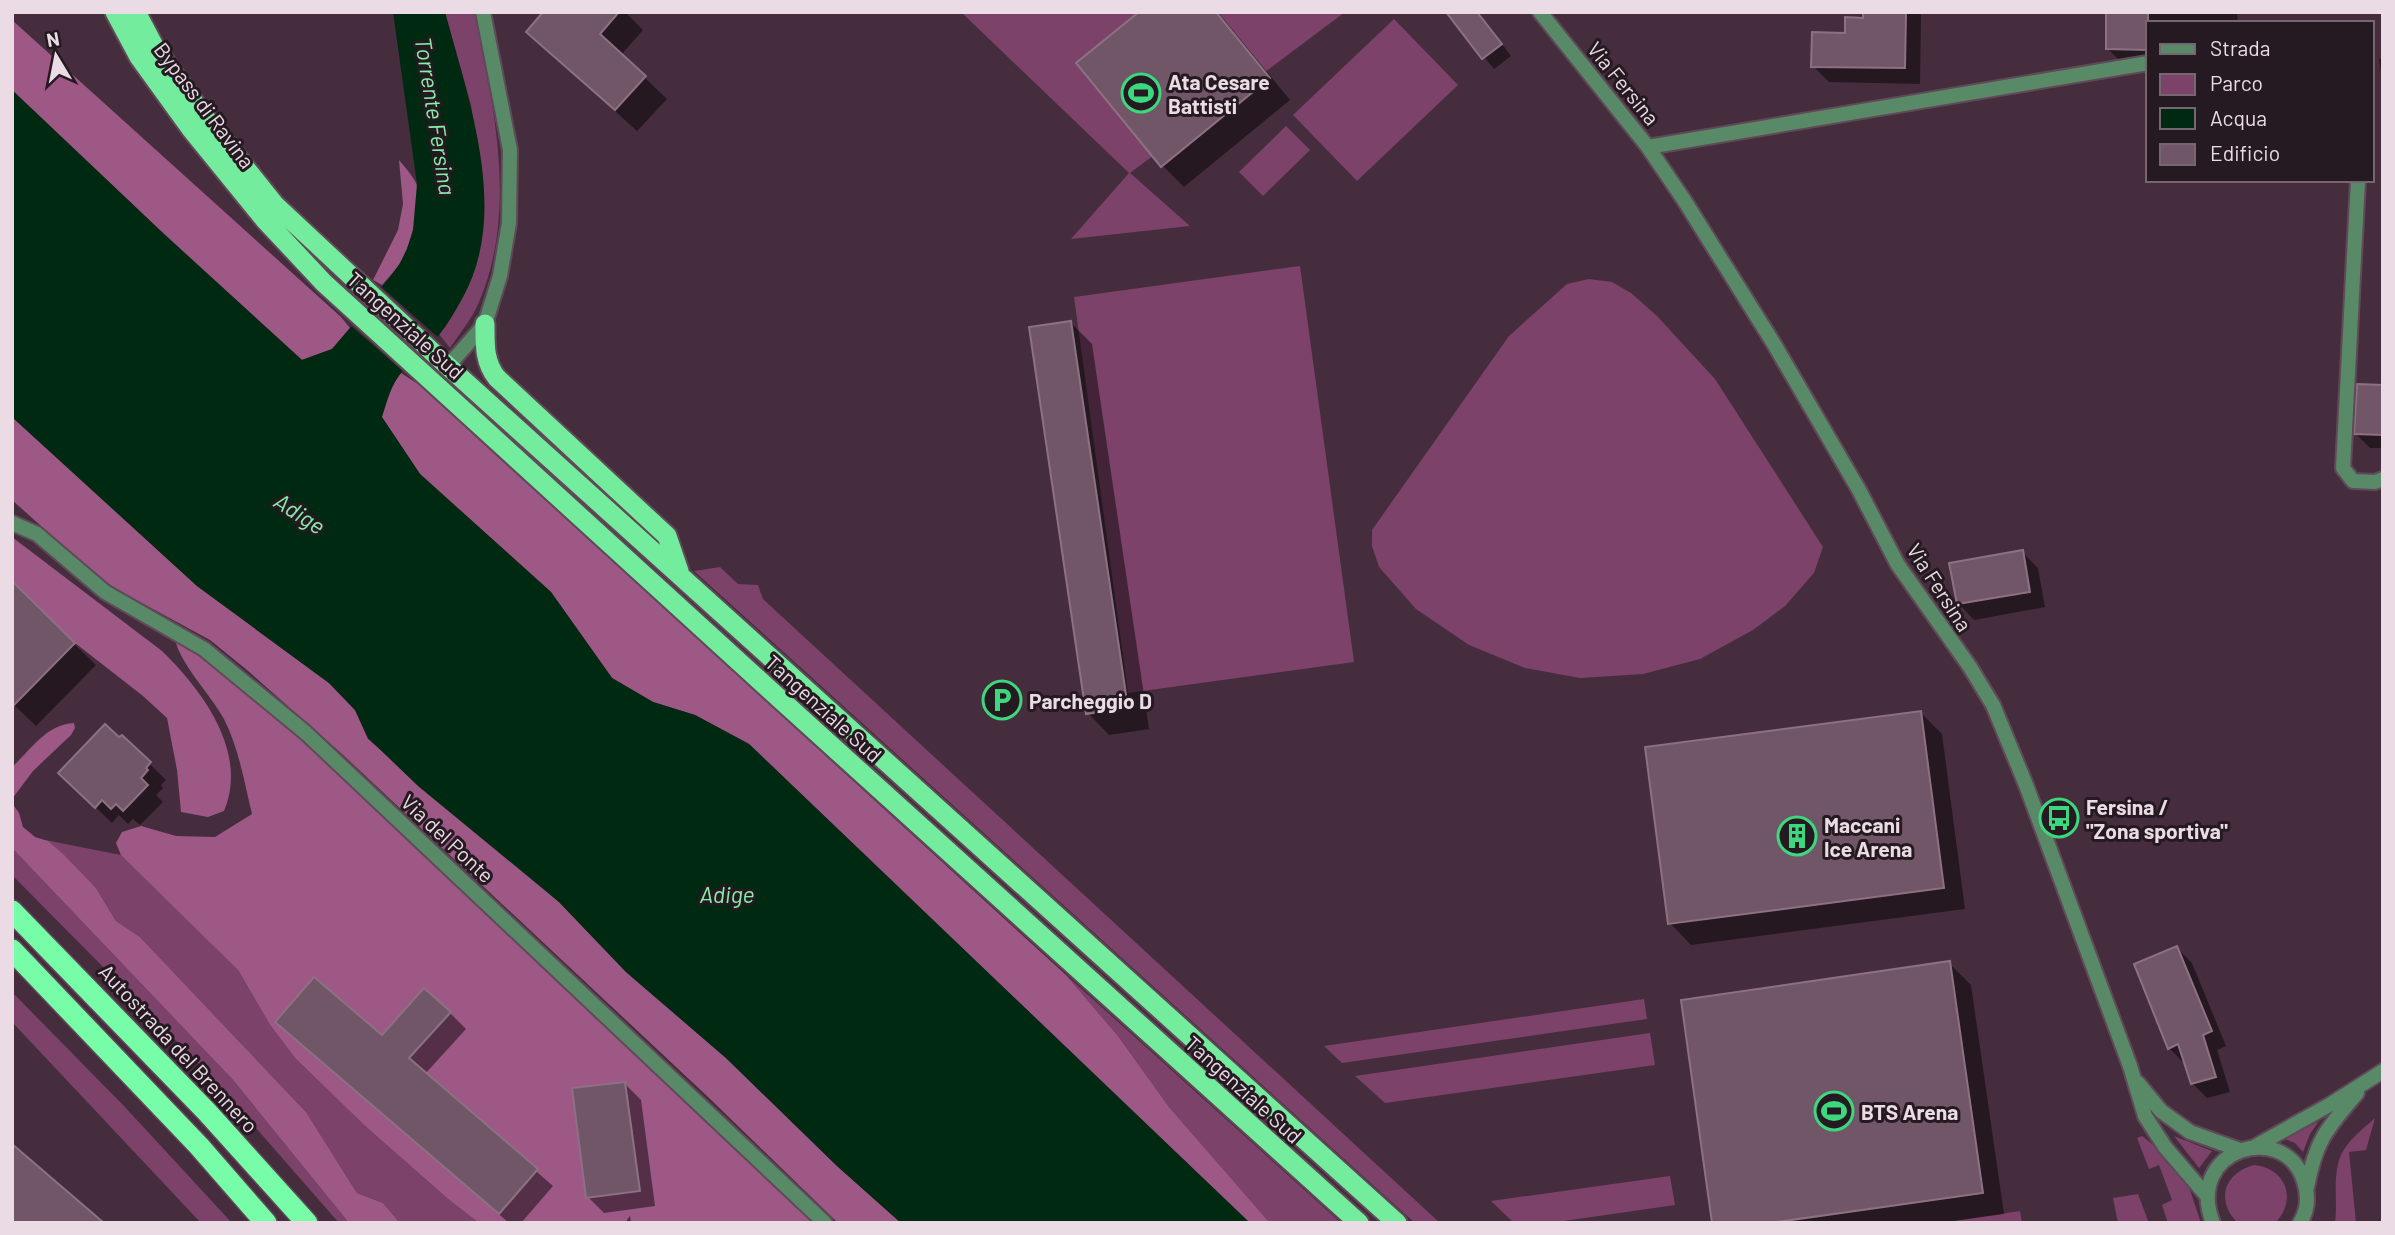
<svg xmlns="http://www.w3.org/2000/svg" width="2395" height="1235" font-family="Barlow,sans-serif">
	<style>
		.green { fill: #7c4269 }
		.forest { fill: #9d5886 }
		.water { fill: #002911 }
		.pier { fill: #462d3d }
		.shadow { fill: #0007 }
		.building { fill: #715667; stroke: #8d7183; stroke-width: 2 }
		.lines { fill: none; stroke-linecap: round; stroke-linejoin: round }
		.minor-casing { stroke: #604958; stroke-width: 18 }
		.tertiary-casing { stroke: #604958; stroke-width: 18 }
		.trunk-casing { stroke: #604958; stroke-width: 23 }
		.motorway-casing { stroke: #604958; stroke-width: 24 }
		.minor { stroke: #588a67; stroke-width: 14 }
		.tertiary { stroke: #588a67; stroke-width: 14 }
		.trunk { stroke: #74ec9e; stroke-width: 19 }
		.motorway { stroke: #77fda7; stroke-width: 21 }
		.labels { text-anchor: middle; dominant-baseline: central; stroke-width: 6; stroke-linejoin: round; paint-order: stroke }
		.poi-label { font-size: 21px; font-weight: bold; fill: #ebdbe4; stroke: #251a21; text-anchor: start }
		.street-label { font-size: 21px; fill: #ebdbe4; stroke: #251a21 }
		.water-label { font-size: 23px; font-style: italic; fill: #86eea8; stroke: #251a21 }
	</style>
	<rect width="100%" height="100%" fill="#462d3d"/>
	<path class="green" d="M445,12H474C494,105 518,211 479,302C472,319 460,333 450,348L439,334L463,296L484,192L471,105Z
		M961,12H1345L1130,173L1190,226L1071,239L1129,173Z
		M1394,19L1458,85L1357,181L1293,115Z
		M1286,126L1310,150L1263,196L1239,172Z
		M1300,266L1354,662L1128,693L1074,297Z
		M1589,279L1612,282L1631,293L1657,316L1715,379L1823,547L1814,573L1785,606L1753,630L1700,659L1643,674L1580,678L1525,668L1469,645L1416,609L1379,567L1372,546V530L1509,336L1567,284Z
		M720,567L738,584L758,585L763,599L777,612L1440,1223H1415L694,571Z
		M45,840L121,855L137,869L238,970L270,1025L295,1058L364,1125L448,1199L479,1223H400L383,1203L357,1193L306,1112L140,937L116,921L96,888Z
		M12,848L233,1080L349,1223H339L206,1071L12,875Z
		M1066,975L1341,1223H1270L1169,1107L1118,1036Z
		M12,992L124,1106L232,1223H201L12,1022Z
		M1644,999L1647,1019L1342,1063L1324,1046Z
		M1650,1033L1655,1065L1385,1103L1355,1076Z
		M2375,1118L2366,1150L2349,1152L2356,1223H2335C2338,1202 2332,1175 2341,1155C2348,1140 2363,1129 2375,1118Z
		M2319,1121L2310,1134L2303,1152L2295,1143L2285,1139Z
		M2142,1136L2156,1147L2189,1187L2201,1223H2168L2162,1205L2172,1200L2159,1165L2149,1169L2137,1138Z
		M2174,1136L2212,1151L2199,1168Z
		M2254,1165C2286,1168 2298,1200 2275,1223H2238C2215,1201 2224,1173 2254,1165Z
		M1670,1176L1675,1205L1550,1223H1514L1491,1201Z
		M2138,1194L2149,1223H2118L2113,1198Z
		M2020,1211L2022,1223H1939Z"/>
	<path class="forest" d="M12,20L341,317L350,328L332,349L302,360L164,234L12,90Z
		M399,160C405,167 412,175 416,183C424,200 410,248 400,263C395,271 388,278 382,285L373,280L398,230L403,204Z
		M401,373L418,384L1066,975L1118,1036L1169,1107L1270,1223H1250L749,744L695,715L653,702L612,678L551,592L420,474L381,416L394,382Z
		M12,417L197,586L329,683L355,710L368,739L559,902L626,972L726,1058L837,1166L901,1223H838L707,1096L342,754L247,670L210,640L116,589L97,576L12,500Z
		M12,537L162,651C202,690 249,752 224,811L208,817L181,812L177,770L167,718L143,696L75,643L12,581Z
		M175,639L191,644L304,735L815,1223H631L630,1216L625,1223H479L448,1199L364,1125L295,1058L270,1025L238,970L121,855L116,843L122,832L141,826L176,836L215,837L252,814C244,781 239,749 224,719C211,695 180,664 175,639Z
		M74,723L75,728L71,735L33,771L12,799V767C31,750 45,725 74,723Z
		M12,803L19,813L23,827L35,837L48,841L64,855L96,888L116,921L140,937L306,1112L357,1193L383,1203L400,1223H349L233,1080L12,848Z"/>
	<path class="water" d="M393,12H445C468,100 511,212 462,299C455,311 448,324 439,335C426,351 405,363 395,382C389,392 386,405 382,417L420,474L551,592L612,678L653,702L695,715L749,744L1250,1223H901L837,1166L726,1058L626,972L559,902L418,786L368,738L355,710L329,683L197,586L12,417V90L164,234L302,360L332,349L350,328L399,265L407,249L413,230L417,184Z"/>
	<path class="pier" d="M378,284L440,339L406,374L349,324Z"/>
	<path class="shadow" d="M545,12H625L643,30L621,55L667,99L637,131L528,32Z
		M1141,12H1218L1290,100L1184,187L1163,166Z
		M1448,12H1478L1511,56L1494,69Z
		M1864,12H1919L1921,15L1920,84L1829,82L1813,66L1864,19Z
		M2107,12H2237L2238,23H2148V68L2128,69L2107,48Z
		M2383,58V84L2379,59Z
		M1071,323L1092,344L1149,729L1109,735L1088,713Z
		M2383,387V448H2370L2356,434Z
		M2022,552L2038,568L2045,607L1974,620L1958,603Z
		M12,584L96,665L36,726L12,703Z
		M1920,712L1942,734L1965,909L1691,945L1670,923Z
		M122,737L166,780L161,785L163,788L156,795L163,802L140,825L133,819L128,824L119,815L112,823L77,789Z
		M2177,948L2192,963L2226,1046L2217,1050L2230,1092L2207,1098L2192,1083L2184,1063L2169,1048Z
		M1949,963L1971,985L2004,1214L1940,1223H1714Z
		M450,1013L466,1029L425,1074L553,1186L521,1223H509L277,1022L382,1037Z
		M625,1084L641,1100L655,1206L604,1213L588,1197Z"/>
	<path class="building" d="M543,12H619L600,34L646,76L615,110L526,32Z
		M1139,12H1216L1270,78L1161,167L1076,63Z
		M1446,12H1477L1502,44L1482,59Z
		M1863,12H1906L1905,68L1811,67L1812,32L1845,33V17L1863,18Z
		M2106,12H2148V50L2106,49Z
		M1071,321L1128,708L1086,714L1029,327Z
		M2357,384L2383,385V435L2354,434Z
		M2023,550L2030,592L1957,604L1949,563Z
		M12,581L75,643L12,707Z
		M1921,711L1944,888L1668,924L1645,747Z
		M105,724L119,737L122,735L151,762L146,768L148,770L141,778L148,785L123,811L116,804L111,809L102,800L95,808L58,773Z
		M2177,946L2212,1031L2203,1035L2216,1077L2191,1084L2178,1044L2168,1049L2134,964Z
		M1950,961L1983,1193L1770,1223H1712L1681,1000Z
		M314,977L382,1035L424,988L451,1012L409,1058L538,1169L499,1214L275,1022Z
		M625,1082L640,1191L586,1198L572,1088Z
		M12,1144L104,1223H12Z"/>
	<g class="lines">
		<defs>
			<path id="minor" d="M1540,12L1648,147L1684,200L1774,344L1859,490L1898,565L1970,667L1993,705L2026,785L2130,1066L2145,1116L2165,1147L2207,1196
				M1648,147L2148,63
				M2358,180L2343,468L2353,481L2375,482L2383,479
				M449,365L485,324L500,276L509,223L510,150L483,12
				M12,523L37,534L105,592L204,649L306,733L825,1223
				M2138,1083L2161,1111L2190,1132L2240,1150"/>
			<path id="tertiary" d="M2254,1147L2331,1104L2383,1071
				M2307,1187C2316,1139 2327,1129 2357,1093
				M2213,1223C2184,1149 2284,1119 2304,1181C2309,1196 2308,1210 2300,1223"/>
			<path id="trunk" d="M115,12L139,57L191,129L265,220L324,283L770,690L1359,1223
				M136,12L155,48L203,115L275,205L440,359L1397,1223
				M485,324C485,344 484,362 497,378L667,536L679,571"/>
			<path id="motorway" d="M12,911L207,1112L307,1223
				M12,950L199,1146L266,1223"/>
		</defs>
		<use href="#minor" class="minor-casing"/>
		<use href="#tertiary" class="tertiary-casing"/>
		<use href="#trunk" class="trunk-casing"/>
		<use href="#motorway" class="motorway-casing"/>
		<use href="#minor" class="minor"/>
		<use href="#tertiary" class="tertiary"/>
		<use href="#trunk" class="trunk"/>
		<use href="#motorway" class="motorway"/>
	</g>
	<defs>
		<symbol id="stadium-ring" viewBox="-11 -11 22 22"><circle r="9.5" fill="#251a21" stroke="#3cd77e" stroke-width="1.5"/><path d="M0-5a6.5 5 0 1 0 0 10a6.5 5 0 1 0 0-10ZM-3.5-1.8h7v3.6h-7Z" fill="#3cd77e"/></symbol>
		<symbol id="parking-ring" viewBox="-11 -11 22 22"><circle r="9.5" fill="#251a21" stroke="#3cd77e" stroke-width="1.5"/><path d="M-3.5-5.5H1a3.5 3.5 0 0 1 0 7H-1V5.5H-3.5ZM-1-3.4V-.6H.8a1.4 1.4 0 0 0 0-2.8Z" fill="#3cd77e"/></symbol>
		<symbol id="bus-ring" viewBox="-11 -11 22 22"><circle r="9.5" fill="#251a21" stroke="#3cd77e" stroke-width="1.5"/><path d="M-5-6H5V4H4V6H2V4H-2V6H-4V4H-5ZM-3.5-4V0h7V-4ZM-3.5 1.2v1.5H-2V1.2ZM2 1.2v1.5H3.5V1.2Z" fill="#3cd77e"/></symbol>
		<symbol id="building-ring" viewBox="-11 -11 22 22"><circle r="9.5" fill="#251a21" stroke="#3cd77e" stroke-width="1.5"/><path d="M-4-6H4V6H1V3H-1V6H-4ZM-2.5-4.3h1.7v1.8h-1.7ZM.8-4.3h1.7v1.8H.8ZM-2.5-1h1.7V.8h-1.7ZM.8-1h1.7V.8H.8Z" fill="#3cd77e"/></symbol>
	</defs>
	<g fill-rule="evenodd">
		<use href="#stadium-ring" x="1119" y="71" width="44" height="44"/>
		<use href="#parking-ring" x="980" y="678" width="44" height="44"/>
		<use href="#bus-ring" x="2037" y="796" width="44" height="44"/>
		<use href="#building-ring" x="1775" y="814" width="44" height="44"/>
		<use href="#stadium-ring" x="1812" y="1089" width="44" height="44"/>
	</g>
	<g class="labels">
		<g class="poi-label">
			<text x="1168" y="81">Ata Cesare<tspan x="1168" dy="24">Battisti</tspan></text>
			<text x="1029" y="700">Parcheggio D</text>
			<text x="2086" y="806">Fersina /<tspan x="2086" dy="24">"Zona sportiva"</tspan></text>
			<text x="1824" y="824">Maccani<tspan x="1824" dy="24">Ice Arena</tspan></text>
			<text x="1861" y="1111">BTS Arena</text>
		</g>
		<g class="street-label">
			<text transform="translate(1624 83) rotate(51)">Via Fersina</text>
			<text transform="translate(205 105) rotate(53)">Bypass di Ravina</text>
			<text transform="translate(406 325) rotate(42)">Tangenziale Sud</text>
			<text transform="translate(1940 587) rotate(57)">Via Fersina</text>
			<text transform="translate(824 708) rotate(42)">Tangenziale Sud</text>
			<text transform="translate(448 838) rotate(43)">Via del Ponte</text>
			<text transform="translate(179 1048) rotate(47)">Autostrada del Brennero</text>
			<text transform="translate(1244 1089) rotate(42)">Tangenziale Sud</text>
		</g>
		<g class="water-label">
			<text transform="translate(436 116) rotate(81)">Torrente Fersina</text>
			<text transform="translate(300 513) rotate(33)">Adige</text>
			<text x="727" y="894">Adige</text>
		</g>
	</g>
	<rect width="2395" height="1235" fill="none" stroke="#ebdbe4" stroke-width="28"/>
	<rect x="2146" y="21" width="228" height="161" fill="#251a21" stroke="#74676f" stroke-width="2"/>
	<rect x="2160" y="44" width="35" height="10" fill="#588a67" stroke="#74676f" stroke-width="2"/>
	<text x="2210" y="56" font-size="21" fill="#ebdbe4">Strada</text>
	<rect x="2160" y="74" width="35" height="21" fill="#7c4269" stroke="#74676f" stroke-width="2"/>
	<text x="2210" y="91" font-size="21" fill="#ebdbe4">Parco</text>
	<rect x="2160" y="108" width="35" height="21" fill="#002911" stroke="#74676f" stroke-width="2"/>
	<text x="2210" y="126" font-size="21" fill="#ebdbe4">Acqua</text>
	<rect x="2160" y="144" width="35" height="21" fill="#715667" stroke="#74676f" stroke-width="2"/>
	<text x="2210" y="161" font-size="21" fill="#ebdbe4">Edificio</text>
	<g transform="translate(56 56) rotate(350)" stroke="#251a21" stroke-width="5" paint-order="stroke">
	<path d="M0-5L12 26L0 18L-12 26Z" fill="#ebdbe4"/>
	<text y="-10" font-size="19" font-weight="bold" text-anchor="middle" fill="#ebdbe4">N</text>
	</g>
</svg>
